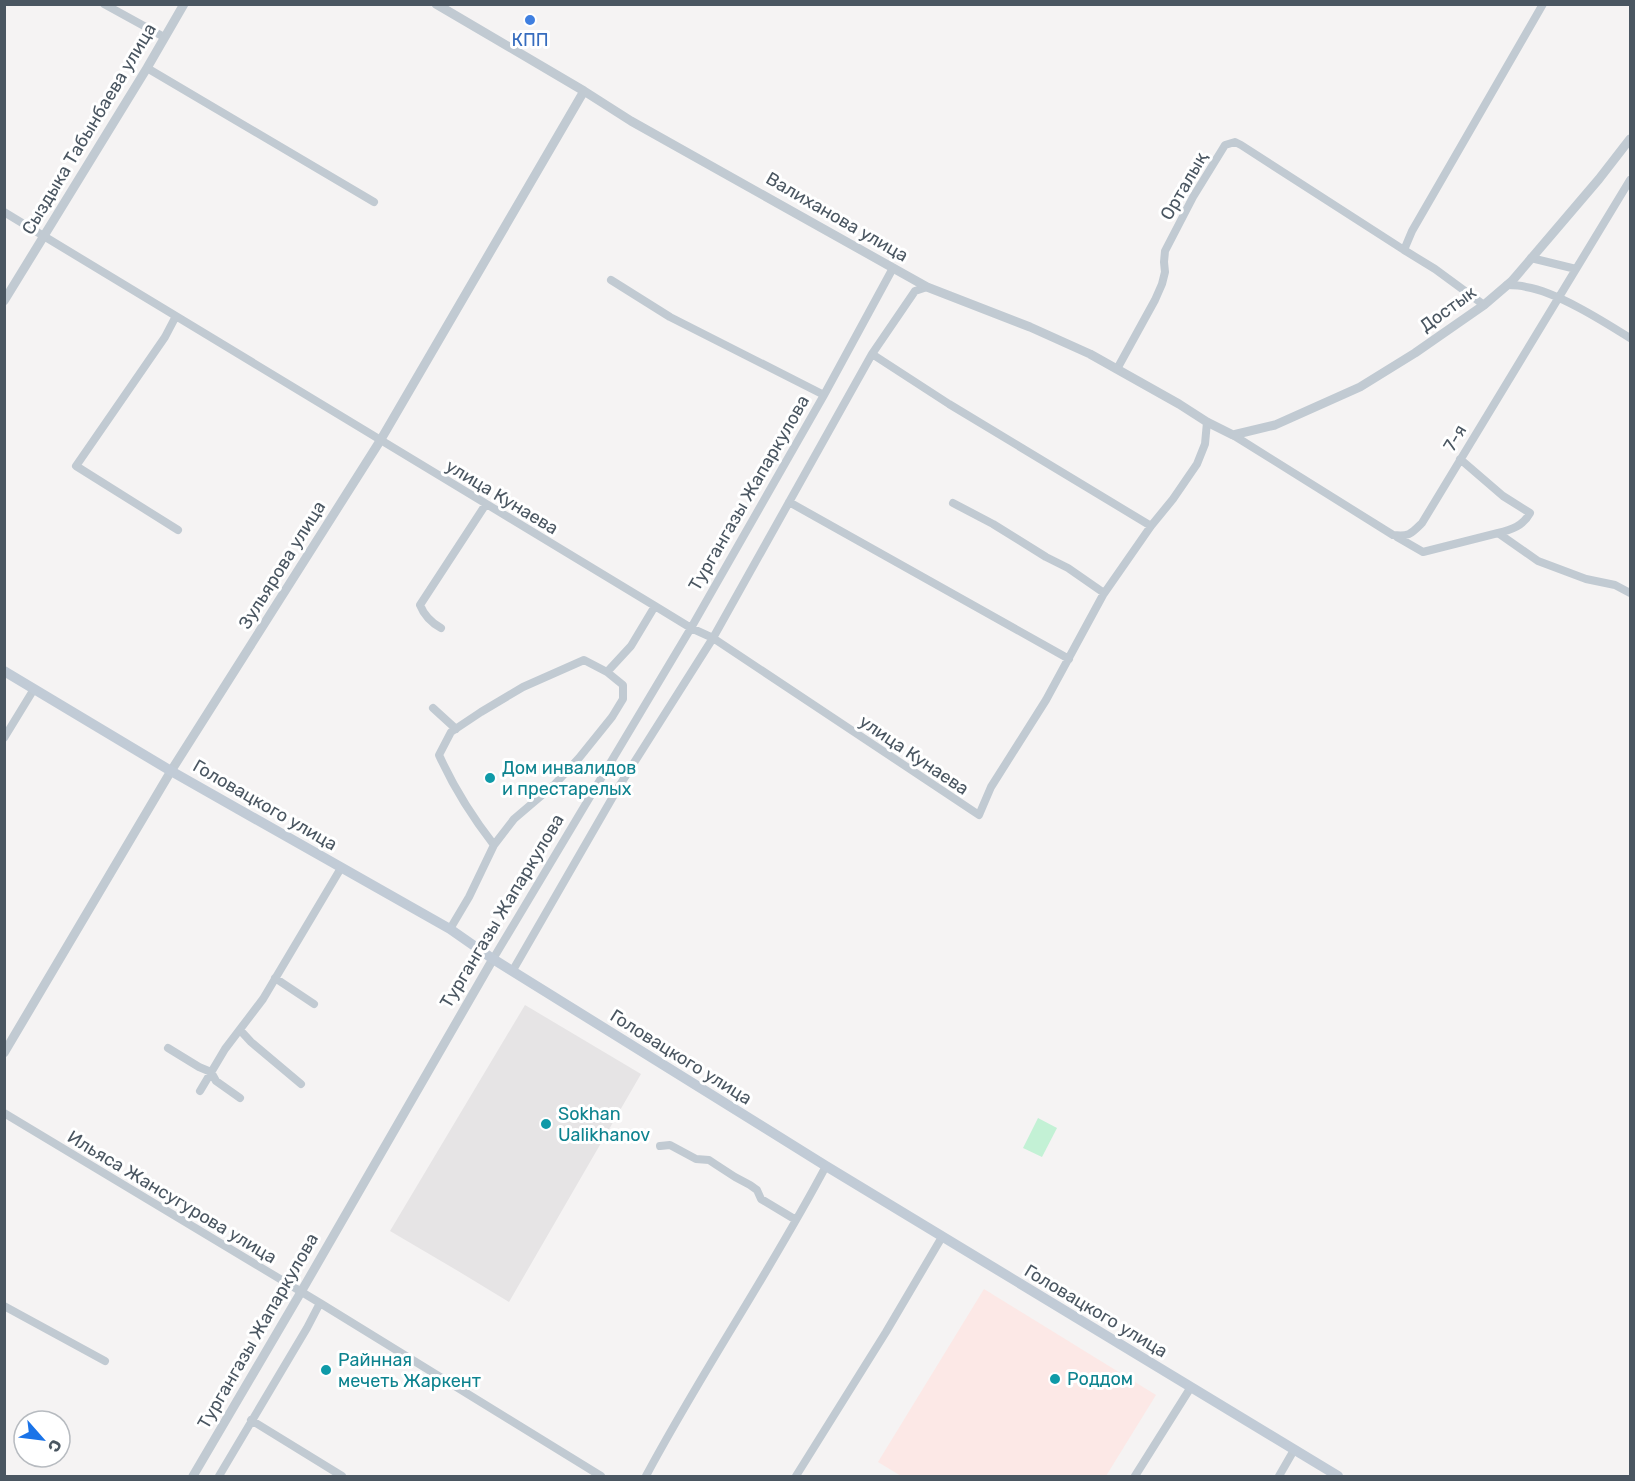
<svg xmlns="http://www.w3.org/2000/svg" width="1635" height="1481" font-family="Rubik,sans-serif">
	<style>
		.education { fill: #e6e4e5 }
		.medical { fill: #fce8e6 }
		.pitch { fill: #c3f1d5 }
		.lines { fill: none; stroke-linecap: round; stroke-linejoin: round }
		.minor { stroke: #c1cad2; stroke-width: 8 }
		.tertiary { stroke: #c1cad2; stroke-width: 9 }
		.secondary { stroke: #c1cbd6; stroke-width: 10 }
		.shop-dot { fill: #3f7fe0; stroke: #fff; stroke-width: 2 }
		.culture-dot { fill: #0f9aa8; stroke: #fff; stroke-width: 2 }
		.labels { text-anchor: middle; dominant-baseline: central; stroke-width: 6; stroke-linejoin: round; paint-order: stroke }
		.shop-label { font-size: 18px; fill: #366cbe; stroke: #fff }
		.street-label { font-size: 18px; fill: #4a5661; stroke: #fff }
		.culture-label { font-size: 18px; fill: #0d838f; stroke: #fff; text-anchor: start }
	</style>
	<rect width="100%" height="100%" fill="#f5f3f3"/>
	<path class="education" d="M525,1005L641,1074L509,1302L458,1271L390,1231Z"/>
	<path class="medical" d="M984,1289L1156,1395L1106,1476H901L878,1462Z"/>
	<path class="pitch" d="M1038,1118L1057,1128L1042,1157L1023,1148Z"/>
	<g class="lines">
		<path class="minor" d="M104,4L164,37
			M147,68L374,202
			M4,212L655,606L691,628L713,638L979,815L991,787L1046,700L1103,595L1151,526L1173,499L1197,464L1205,444L1207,422
			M1531,258L1576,269
			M611,280L670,317L824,395
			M1507,285C1513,285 1520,285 1526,287C1557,292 1603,321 1630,338
			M1484,305L1435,269L1404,250L1412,231L1543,4
			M176,316L165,337L76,466L178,530
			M872,354L949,404L1151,526
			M1117,369L1155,300L1162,284L1165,272L1164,262L1165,251L1193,197L1225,145L1235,142L1241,145L1404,250
			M1233,435L1393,535C1409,537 1411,534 1422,523L1630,180
			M1460,459L1503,496L1530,513C1523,526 1511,530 1498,533
			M789,502L1069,659
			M953,503L993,524L1046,557L1068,568L1104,593
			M1397,537L1423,552L1498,533L1538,561L1586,579L1615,585L1630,593
			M441,628C430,622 424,615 420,605L486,504
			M433,708L456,729
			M4,738L34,689
			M494,845C473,818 453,786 439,755L451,732L481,712L523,687L584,660L607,672
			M450,929L469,897L494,845L514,819L555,784L579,758L612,717L623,699V685L607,672L631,646L655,606
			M493,959L691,628L824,395L893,268
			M513,970L618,788L713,638L872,354L915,291L927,287
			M275,978L314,1004
			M240,1030L251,1042L301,1084
			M168,1048L199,1067L211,1072L216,1081L240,1098
			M200,1091L225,1049L263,999L341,868
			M4,1113L320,1303L601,1476
			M660,1146L670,1145L696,1159L709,1160L715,1164L735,1177L750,1185L757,1190L761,1199L796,1220
			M4,1306L105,1361
			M251,1420L342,1476
			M219,1476L307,1328L320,1303
			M646,1476C702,1371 770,1272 826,1166
			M796,1476L886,1332L942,1237
			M1135,1476L1191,1387
			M1279,1476L1294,1450"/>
		<path class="tertiary" d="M436,4L584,91L631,121L927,287L1030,327L1090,354L1179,404L1207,422L1233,435L1275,425L1360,387L1415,353L1484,305L1512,281L1599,179L1630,139
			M4,301L147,68L184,4
			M4,1053L171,771L380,441L584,91
			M193,1476L301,1292L493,959"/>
		<path class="secondary" d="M4,671L171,771L450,929L493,959L826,1166L1338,1476"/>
	</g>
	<circle class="shop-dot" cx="530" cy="20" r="6"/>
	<g class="culture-dot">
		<circle cx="490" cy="778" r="6"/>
		<circle cx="546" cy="1124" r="6"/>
		<circle cx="326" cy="1370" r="6"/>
		<circle cx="1055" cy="1379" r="6"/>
	</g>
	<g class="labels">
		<g class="shop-label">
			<text x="530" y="40">КПП</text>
		</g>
		<g class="street-label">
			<text transform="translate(89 129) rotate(-59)">Сыздыка Табынбаева улица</text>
			<text transform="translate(1184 186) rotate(-60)">Орталық</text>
			<text transform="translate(837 217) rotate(30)">Валиханова улица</text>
			<text transform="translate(1448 309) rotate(-36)">Достык</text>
			<text transform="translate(1455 438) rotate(-59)">7-я</text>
			<text transform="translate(749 493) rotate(-60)">Тургангазы Жапаркулова</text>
			<text transform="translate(502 497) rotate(31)">улица Кунаева</text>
			<text transform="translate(282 565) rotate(-58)">Зульярова улица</text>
			<text transform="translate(914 755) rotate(34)">улица Кунаева</text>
			<text transform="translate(265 805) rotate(30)">Головацкого улица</text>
			<text transform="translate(502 911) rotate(-59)">Тургангазы Жапаркулова</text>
			<text transform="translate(681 1057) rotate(32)">Головацкого улица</text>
			<text transform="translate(172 1197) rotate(31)">Ильяса Жансугурова улица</text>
			<text transform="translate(1096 1311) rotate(31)">Головацкого улица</text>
			<text transform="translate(258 1331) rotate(-60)">Тургангазы Жапаркулова</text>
		</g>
		<g class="culture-label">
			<text x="502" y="768">Дом инвалидов<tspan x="502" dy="21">и престарелых</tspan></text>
			<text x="558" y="1114">Sokhan<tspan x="558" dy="21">Ualikhanov</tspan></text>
			<text x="338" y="1360">Райнная<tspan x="338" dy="21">мечеть Жаркент</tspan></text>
			<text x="1067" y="1379">Роддом</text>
		</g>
	</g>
	<rect width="1635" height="1481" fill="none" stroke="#4a5661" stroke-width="12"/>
	<g transform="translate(42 1439) rotate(118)"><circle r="28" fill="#ffffff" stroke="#b7bbc0" stroke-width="1.5"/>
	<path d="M0-4.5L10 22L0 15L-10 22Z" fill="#1a73e8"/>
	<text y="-9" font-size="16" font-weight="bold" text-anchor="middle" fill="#4a5661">С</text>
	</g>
</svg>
